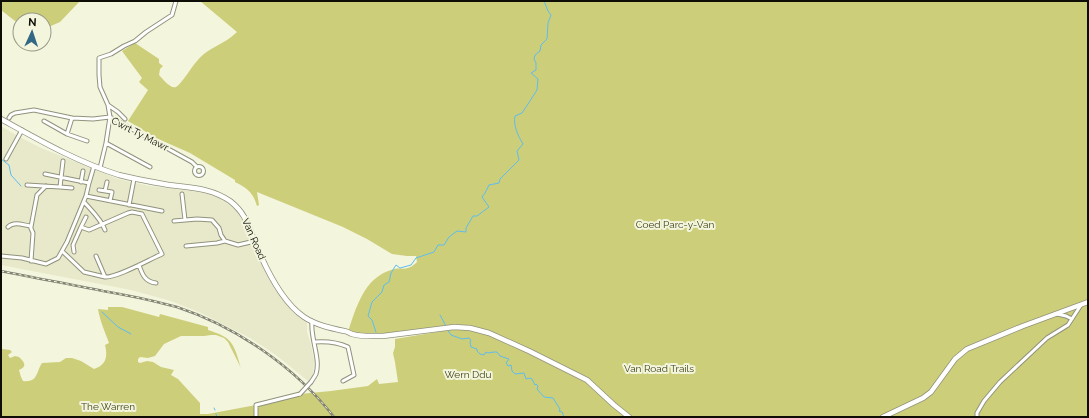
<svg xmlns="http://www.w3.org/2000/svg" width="1089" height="418" font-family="Raleway,sans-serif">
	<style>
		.built { fill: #e8e9ca }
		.green { fill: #cdce79 }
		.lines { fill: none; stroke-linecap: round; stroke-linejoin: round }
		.stream { stroke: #5dbdf0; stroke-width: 1 }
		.street-casing { stroke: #91927d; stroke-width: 5 }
		.secondary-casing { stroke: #91927d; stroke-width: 6 }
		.street { stroke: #fff; stroke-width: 3 }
		.secondary { stroke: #fff; stroke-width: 4.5 }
		.rail-casing { stroke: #838474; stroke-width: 2.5 }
		.rail { stroke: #f3f5dd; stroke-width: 1; stroke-dasharray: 3; stroke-linecap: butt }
		.street-bridge-casing { stroke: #91927d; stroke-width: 5; stroke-linecap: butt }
		.street-bridge { stroke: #fff; stroke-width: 3 }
		.labels { text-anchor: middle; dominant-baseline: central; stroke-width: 4; stroke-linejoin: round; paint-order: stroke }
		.street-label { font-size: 10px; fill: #0e0e07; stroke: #f3f5dd }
		.park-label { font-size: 10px; fill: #41421a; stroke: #f3f5dd }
	</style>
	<rect width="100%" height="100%" fill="#f3f5dd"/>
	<path class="built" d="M1,126L16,135L41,148L118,179L149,186L191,191L210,194L219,198L235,209L243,221L257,257L285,303L293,312L307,323V332L311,345L314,360L313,375L308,381L276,355L250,338L201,313L171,301L131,290L1,265Z"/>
	<path class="green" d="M1,1H80L60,22L44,29V20H20V25L1,10Z
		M200,1H1088V417H1V350L2,349L10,350L12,352L8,355L10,358L15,356L19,357C24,362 28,366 19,370L21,377L23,381C38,383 36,372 42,363L60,362L66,358H72L81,361L94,369C106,365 108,357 105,345L109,343C105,332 100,321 98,309L108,310V307H122L159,317L160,314L208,327V330C213,332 218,333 223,336C235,342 237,356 241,368L228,342L224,338L216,335H211L204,336H181L164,344L155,356L148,358L140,357L138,359V362L140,363L147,361L153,362L161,367L174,370L171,375L178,379L200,403V414H208L256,405L300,394L331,391L368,386L377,379L379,384L398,382L395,362L393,353L395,347V339L455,329L476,330L462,327L374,336L348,332C356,308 364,278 391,270C402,266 406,273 417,262L416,256H407L392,254L367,239L343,227L257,192L259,205L257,206C253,192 247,188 235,182V180L190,153L156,138L128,121L148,90L139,82L142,78L122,51L135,43L159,59V63L163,66L160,69L159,75C163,79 170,89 176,87C180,86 193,65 197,61C205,51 217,46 227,40C231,37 234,35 237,32Z"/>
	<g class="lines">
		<path class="stream" d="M1,159L9,165L11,175L21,186
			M102,312L118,327L131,334
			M440,315L446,326
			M447,329L451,335L462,339L469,338L471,340L470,342L471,347L477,349V351L480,354L484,355L486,352L488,353L494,352H497L500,356L509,359L506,363L508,366L511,365L512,371L515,374L524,373L526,379L530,378L532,379L535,385L536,384L538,386L537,389L544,397L553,398L560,409L559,411L562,412L564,417
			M376,332L372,320L368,316L372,302L382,292L384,285L389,282L391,273L396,265L400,268L411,265L416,258L434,252L438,245H444L449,237L457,231L466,232V228L473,216H477L489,207L482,197L485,193L489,185L499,183L500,179L519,160L517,151L523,144C518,136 513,125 515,116L522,113L528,104L537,90L538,79L531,73L536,70V63L534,59L535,55L540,51L541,45L547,39L548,23L551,15L548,11L544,1
			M214,408L215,410
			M216,414L217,417"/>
		<defs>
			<path id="street" d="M9,118L11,115L15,113L34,110L72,118L93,119L110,117L192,162L197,167
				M125,119L118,112L108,105L100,87L99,75V58L111,54L124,46L135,41L146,32L172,15L176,1
				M44,121L67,134L87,141
				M67,134L72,118
				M106,143L150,167
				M6,159L22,130
				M194.5 171a4.5 4.5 0 1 1 9 0a4.5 4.5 0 1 1-9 0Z
				M100,168L106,143L110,117L108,105
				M45,174L89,183
				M81,182L83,171
				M27,185L60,187L63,161
				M60,187L72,188
				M99,190L112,192L110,201
				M105,191L107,182
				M182,194L185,220
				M86,196L162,211
				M84,202C92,211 101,219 105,230
				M129,205L134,179
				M174,221L197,219L212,220L219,228L221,235L225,241L238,245L255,241
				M8,227C14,221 23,225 30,226L33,233L31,261
				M31,227L37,195L46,186
				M81,227L86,217
				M186,246L217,243L225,241
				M62,251L84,272L105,277
				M74,252L73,245L81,227L89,230L128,213L132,212L142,214L162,254C150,259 117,278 105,277L96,256
				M1,256L22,258L46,264L58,258L67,242L86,196L89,183L94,166
				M139,265C142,274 145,282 156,283
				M1057,314L1066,316L1072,319
				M314,342C326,341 337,342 348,347L354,375L343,381
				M311,382C313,379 315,376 316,374C321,359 310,338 312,321
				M256,417V405L300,394
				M977,417V413L984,401L1000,382L1047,338L1068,325L1081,305"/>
			<path id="secondary" d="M1,119C39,140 77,162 119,175C135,179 152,182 169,185C192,188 211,188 230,201C247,214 249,229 257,247C267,271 282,302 304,317C316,325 330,328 344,331C347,331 349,333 352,334C362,337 373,336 383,336L454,327L470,328L489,333L529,351L587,380L614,405L629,417
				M883,417L923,398L931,392L955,359L967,349L1023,326L1088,302"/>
		</defs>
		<use href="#street" class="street-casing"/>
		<use href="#secondary" class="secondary-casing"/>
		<use href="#street" class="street"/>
		<use href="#secondary" class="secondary"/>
		<defs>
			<path id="rail" d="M1,271C35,278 69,284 103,291C120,294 136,297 153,301C161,303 169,305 177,307C237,327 295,367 334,417"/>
		</defs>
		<use href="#rail" class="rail-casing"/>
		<use href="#rail" class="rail"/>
		<defs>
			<path id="street-bridge" d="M300,394L311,382"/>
		</defs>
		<use href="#street-bridge" class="street-bridge-casing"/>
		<use href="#street-bridge" class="street-bridge"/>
	</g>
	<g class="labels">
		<g class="street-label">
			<text transform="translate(140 134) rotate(27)">Cwrt Ty Mawr</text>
			<text transform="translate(254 239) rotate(66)">Van Road</text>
		</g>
		<g class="park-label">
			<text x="675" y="224">Coed Parc-y-Van</text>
			<text x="659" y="368">Van Road Trails</text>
			<text x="468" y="374">Wern Ddu</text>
			<text x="108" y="406">The Warren</text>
		</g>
	</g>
	<rect width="1089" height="418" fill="none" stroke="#0e0e07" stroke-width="4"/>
	<g transform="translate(32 32) rotate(3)"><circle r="19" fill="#f3f5dd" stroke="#979987"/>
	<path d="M0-3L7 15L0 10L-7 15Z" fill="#336884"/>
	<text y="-6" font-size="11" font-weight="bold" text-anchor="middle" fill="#0e0e07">N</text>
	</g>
</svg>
